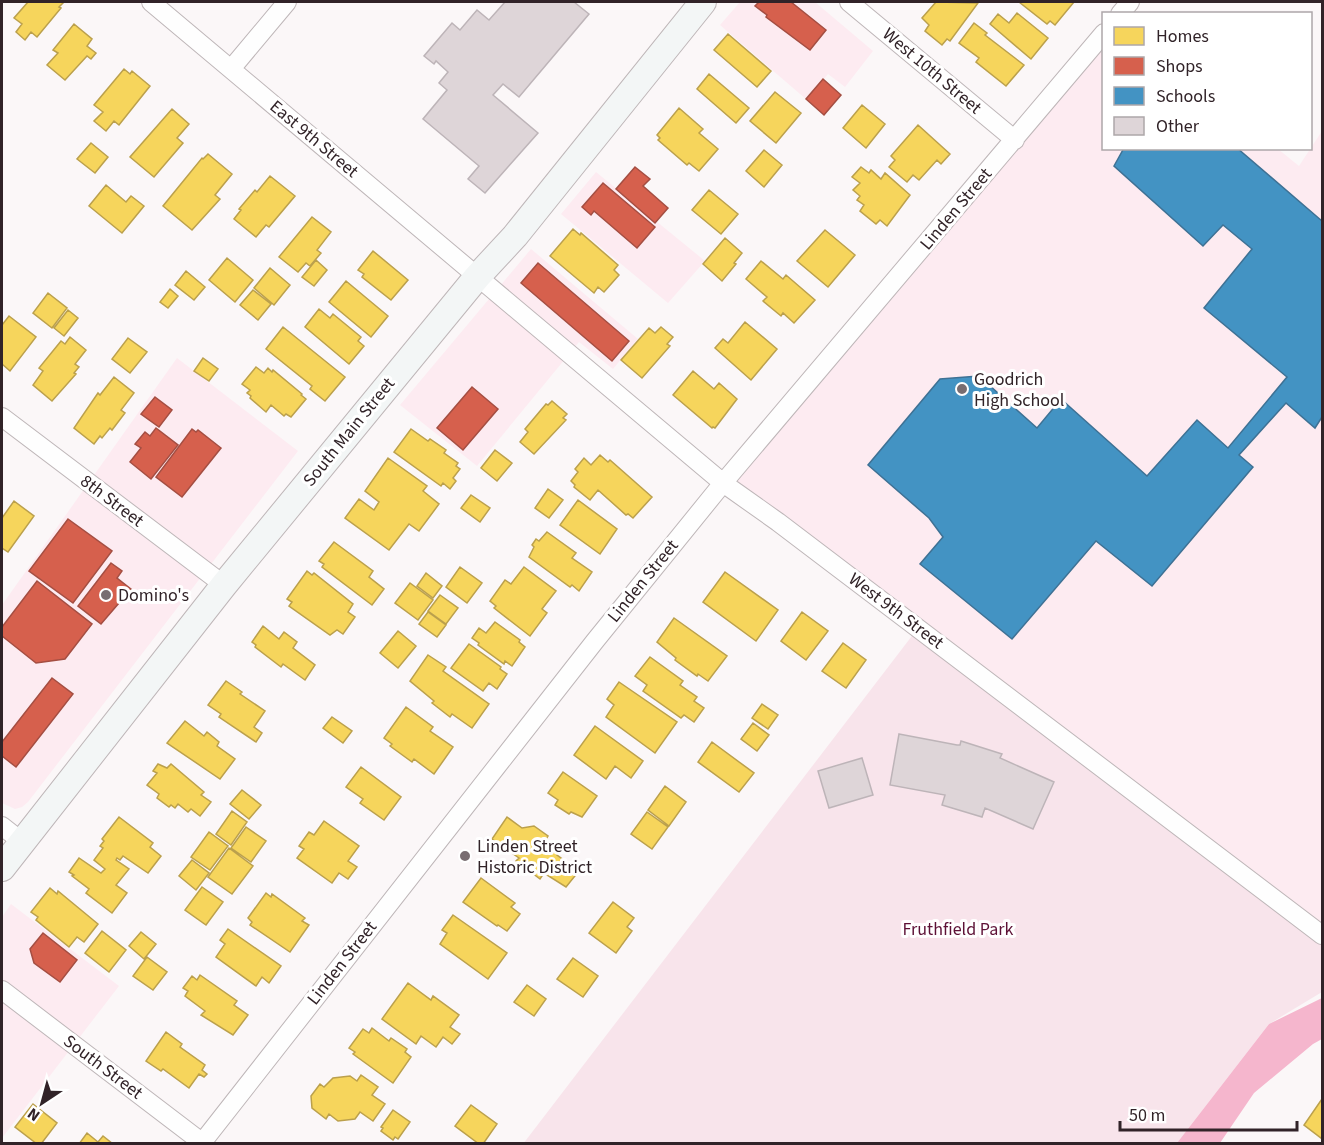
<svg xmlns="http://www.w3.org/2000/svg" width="1324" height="1145" font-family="'Source Sans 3',sans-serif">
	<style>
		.built { fill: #fdebf1 }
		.green { fill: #f8e4eb }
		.water { fill: #f5b6cd }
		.homes { fill: #f6d55c; stroke: #bba04c; stroke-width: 1.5 }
		.shops { fill: #d6604d; stroke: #a44e42; stroke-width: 1.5 }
		.schools { fill: #4393c3; stroke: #3e7194; stroke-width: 1.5 }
		.building { fill: #ded5d8; stroke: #bdb4b8; stroke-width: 1.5 }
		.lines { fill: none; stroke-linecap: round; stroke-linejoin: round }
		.street-casing { stroke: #beb6b8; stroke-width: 20 }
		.secondary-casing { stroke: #beb6b8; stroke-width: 28 }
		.street { stroke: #fefefe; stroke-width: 18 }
		.secondary { stroke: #f3f6f6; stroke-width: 26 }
		.poi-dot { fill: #786d71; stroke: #fff; stroke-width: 2 }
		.labels { text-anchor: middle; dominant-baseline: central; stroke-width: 6; stroke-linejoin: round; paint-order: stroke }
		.street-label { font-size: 18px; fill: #312328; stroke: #fff }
		.poi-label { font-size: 18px; fill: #312328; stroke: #fff; text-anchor: start }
		.park-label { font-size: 18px; fill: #5d1136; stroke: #fff }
	</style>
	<rect width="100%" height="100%" fill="#fbf7f8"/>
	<path class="built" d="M740,2H815L873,51L845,87L828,74L807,100L720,25Z
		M1103,33L1104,148L1278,149L1299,166L1322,131V935L723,483Z
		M596,172L705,261L668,303L561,214Z
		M531,249L638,339L613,369L579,342L477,466L400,405Z
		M177,358L298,451L28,802L22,807L15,809L2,803V605Z
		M11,904L119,986L2,1138V917Z"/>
	<path class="green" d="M918,628L1322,935V992L1269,1024L1177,1143L523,1144Z"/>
	<path class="water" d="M1322,998V1039L1313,1044L1254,1093L1220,1143H1177L1269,1024Z"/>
	<path class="homes" d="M28,2H64L59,7L61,8L37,37L31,32L25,40L16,32L22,24L14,18Z
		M936,2L978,3L950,41L947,39L942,45L925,31L929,25L922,18Z
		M1019,2H1074L1055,25L1050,21L1047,24Z
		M1017,13L1048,38L1031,59L990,24L998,14L1009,23Z
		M974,23L987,33L985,35L1024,65L1006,86L976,62L979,58L959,43Z
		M74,24L92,39L87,46L96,53L91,59L87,56L65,80L47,65L58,53L53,50Z
		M728,34L771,71L757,87L714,50Z
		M124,69L130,74L132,71L150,86L119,125L114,121L106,131L94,121L103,112L94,105Z
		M709,74L749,108L736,123L697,89Z
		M775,92L801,113L776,143L750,121Z
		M862,105L885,124L866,148L843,128Z
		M679,108L703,129L699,133L718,149L699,171L689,163L687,165L658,140L660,138L657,135Z
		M172,109L189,124L177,138L183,143L154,177L130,157Z
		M918,125L950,154L941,164L937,160L919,180L913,175L907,182L889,167L895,160L891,156Z
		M91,143L108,157L95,173L77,159Z
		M764,150L782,165L764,187L746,171Z
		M208,154L232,174L215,195L220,199L192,230L163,206L202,158L203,159Z
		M861,167L869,173L871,170L881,179L885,173L910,195L887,226L880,220L876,224L860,211L864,205L857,200L860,196L853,190L860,183L852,177Z
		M270,176L295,196L269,227L266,225L256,237L234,219L241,210L239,209L255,190L257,192Z
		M106,185L126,202L131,196L144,206L122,233L89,206Z
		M709,190L738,214L721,234L692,210Z
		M312,217L331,232L317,250L321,253L310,266L306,263L298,272L279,257Z
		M573,229L580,235L581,233L618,265L614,270L619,275L604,292L598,287L594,293L550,256Z
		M825,230L855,255L828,287L797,261Z
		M725,238L742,253L734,263L736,264L722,281L703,264Z
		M373,251L408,280L391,300L362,277L364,274L358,270Z
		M227,258L253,280L235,302L209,280Z
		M316,260L327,270L314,286L302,277Z
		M761,261L783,279L786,275L815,300L794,323L783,313L781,316L763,301L767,297L746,279Z
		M270,268L290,285L274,305L254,288Z
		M186,271L205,287L194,300L175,285Z
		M346,281L388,316L371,337L329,302Z
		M170,289L178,296L168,308L160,302Z
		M253,290L271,304L258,320L240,305Z
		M48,293L67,308L52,328L33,313Z
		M319,309L330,318L333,314L361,337L358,341L364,346L349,364L305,327Z
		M68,310L78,318L64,336L54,328Z
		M9,316L36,337L10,371L2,364V325Z
		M745,322L777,349L751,380L715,348L723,339L728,343Z
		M283,327L345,377L325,401L310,389L312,386L266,349Z
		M661,327L673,337L667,344L670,346L642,378L621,360L649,328L655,333Z
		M70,337L86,350L75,364L79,367L74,373L76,374L52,401L33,385L43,371L39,368L61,341L65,344Z
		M128,338L147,352L130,373L112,359Z
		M203,358L218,369L209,381L194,371Z
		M256,367L264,373L268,368L272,372L273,370L302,394L301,395L306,399L291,417L286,414L284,416L271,405L266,412L250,398L251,396L247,393L250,390L242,384Z
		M693,371L714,389L719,383L737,399L715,428L713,427L712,428L673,395Z
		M114,377L134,393L121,410L125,413L112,430L110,428L102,438L100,436L94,444L74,428L98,393L100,395Z
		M552,401L567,414L563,418L566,420L534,454L520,442L528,432L525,429L546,404L548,405Z
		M411,429L428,441L430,439L446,450L444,453L458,463L456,466L460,469L453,478L456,481L450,489L443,483L441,486L394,452Z
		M495,450L512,463L497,481L481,468Z
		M600,455L608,462L610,460L652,497L633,518L628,514L626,515L598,490L590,500L574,487L575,485L571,481L578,472L575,469L584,458L591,465Z
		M388,458L427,486L423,491L439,504L419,531L409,524L389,550L345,518L359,499L374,510L379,502L365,491Z
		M548,489L563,500L549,518L535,508Z
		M471,495L490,508L480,522L461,508Z
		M578,500L617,529L600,554L560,525Z
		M14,501L34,516L8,552L2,548V518Z
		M547,532L576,553L572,558L592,572L579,591L572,585L570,587L529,557L534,547L532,545L536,539L539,541Z
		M334,542L373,571L369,577L384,589L372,605L322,567L324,564L319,561Z
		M460,567L482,583L467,603L446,587Z
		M524,567L556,591L542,609L547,613L530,636L494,608L496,606L490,601L505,580L511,584Z
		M307,571L312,575L314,573L353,604L348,612L355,617L343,634L337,630L330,635L289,606L292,602L287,599Z
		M725,572L778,610L756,641L703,602Z
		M426,573L442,586L433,598L417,586Z
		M410,583L433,600L418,620L395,603Z
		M440,595L458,608L446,624L428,611Z
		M428,612L446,625L437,637L419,624Z
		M802,612L828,631L806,660L781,641Z
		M674,618L727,656L708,681L698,674L697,676L675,660L676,658L657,642Z
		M495,622L520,640L519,642L525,647L512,666L505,661L504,664L478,645L479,643L472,638L479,628L486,633Z
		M263,626L279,639L284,632L297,642L293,648L315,665L305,680L283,664L281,667L255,647L256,645L252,642Z
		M398,631L416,646L398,668L380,653Z
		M843,643L866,660L846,688L822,671Z
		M469,644L501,667L500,669L507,674L497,689L489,683L483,691L451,668Z
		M428,655L446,667L443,671L489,704L472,728L452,714L450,717L432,703L434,701L410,681Z
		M650,657L683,681L680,685L697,697L694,701L704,708L694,722L684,715L681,718L643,691L647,685L635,676Z
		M226,681L242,692L240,694L265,711L254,727L262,733L256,742L219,717L221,714L208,705Z
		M619,682L677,722L655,753L606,717L614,705L607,699Z
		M762,704L778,715L768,729L752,718Z
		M406,707L433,727L430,731L453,747L434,774L414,759L412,762L390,746L392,744L384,738Z
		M332,717L352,731L343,743L323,728Z
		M185,721L204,736L207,732L219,742L217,746L235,759L220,779L167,743Z
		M753,723L769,735L757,751L741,739Z
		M595,726L643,761L631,778L615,766L606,779L574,755Z
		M712,742L754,773L739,792L698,762Z
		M158,764L167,768L171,764L204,792L201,795L211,802L200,816L191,809L188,812L178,804L175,808L171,805L169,807L157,798L159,794L147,785L157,773L153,771Z
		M361,767L401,797L384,820L360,803L363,799L346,787Z
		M563,772L597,796L582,817L571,812L569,814L555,805L558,800L548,793Z
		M665,786L686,802L669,826L648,810Z
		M242,790L261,805L249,819L230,804Z
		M232,811L247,822L231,845L216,834Z
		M647,812L668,827L652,849L631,834Z
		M119,817L153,843L150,847L161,856L148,873L123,856L120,860L117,858L116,860L129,869L116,885L127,893L112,913L86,893L89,889L72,876L74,875L69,872L79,858L101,873L105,869L94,860L103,848L100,846L104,841L102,839Z
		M507,817L522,828L534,826L548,836L545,841L560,851L557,855L579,871L566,887L544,873L540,879L516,861L519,858L492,839Z
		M324,821L359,846L348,861L357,867L348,879L339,873L332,883L297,858L304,849L299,846L309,832L314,835Z
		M246,827L266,841L251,862L231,848Z
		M209,832L228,846L210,870L191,857Z
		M229,848L253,866L232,894L208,877Z
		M192,860L209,873L196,890L179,876Z
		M481,878L515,903L511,907L520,914L507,931L498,925L497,926L463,902Z
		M202,887L223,902L206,925L185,910Z
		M50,888L57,894L58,891L98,924L84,942L77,937L69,947L36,920L38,917L31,912Z
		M266,893L271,897L272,894L305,918L302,921L309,925L290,952L250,925L252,922L248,918Z
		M613,902L634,918L627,927L632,931L616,953L589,933Z
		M453,915L507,953L488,979L440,944L447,933L442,930Z
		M228,929L281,966L269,983L262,977L256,986L216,957L225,944L220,940Z
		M102,931L126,950L109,972L85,953Z
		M141,932L156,944L144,959L129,946Z
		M147,957L167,972L153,990L133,976Z
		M573,958L598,976L583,997L557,979Z
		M200,975L237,1001L234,1005L248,1015L233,1035L201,1015L205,1011L185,996L188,991L183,988L192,976L197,980Z
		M408,983L431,1000L433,996L459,1015L450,1027L460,1034L452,1044L443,1037L436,1047L421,1036L416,1044L382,1019Z
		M527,985L546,999L534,1016L514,1002Z
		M372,1028L389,1041L391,1038L407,1049L405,1052L411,1057L393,1083L353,1054L355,1052L349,1048L363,1029L369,1033Z
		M166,1032L182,1044L180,1047L205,1065L202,1070L207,1074L204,1077L199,1074L189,1088L163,1069L161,1071L146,1061Z
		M361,1075L378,1087L372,1095L385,1104L373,1121L360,1112L355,1119L338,1121L329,1114L326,1119L312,1108L311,1096L320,1084L324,1087L333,1078L350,1076L357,1081Z
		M1322,1099V1136L1321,1138L1304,1125Z
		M33,1104L57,1123L41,1144H37L15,1127Z
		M471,1105L497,1124L483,1144H479L455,1126Z
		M393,1110L410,1122L398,1139L395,1137L393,1140L381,1131L383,1128L381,1127Z
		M87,1133L98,1142L103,1136L113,1144H79Z"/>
	<path class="shops" d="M759,2H791L826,30L810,50L766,17L767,15L755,6Z
		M823,79L841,95L824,115L806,99Z
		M635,167L650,179L643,186L668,208L655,223L616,189Z
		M603,183L655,227L637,248L594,211L591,215L582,207Z
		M538,263L629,341L612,361L521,283Z
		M472,387L498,409L463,450L437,428Z
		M155,397L172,410L159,427L141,414Z
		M156,428L178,445L151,479L130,462L141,448L135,444L145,432L150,436Z
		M192,429L196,432L198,430L221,448L182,497L156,477Z
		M68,519L112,551L73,603L29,571Z
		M111,563L122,571L117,578L131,589L101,624L78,606Z
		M37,581L92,624L65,659L36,663L2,636V627Z
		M52,678L73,694L16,767L2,756V742Z
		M43,933L77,960L60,982L34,963L30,949Z"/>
	<path class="schools" d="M1124,148H1237L1322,221V417L1315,428L1286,403L1239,455L1253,467L1152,586L1096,541L1012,639L920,564L943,537L929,518L868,465L940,379L979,376L1037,428L1061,399L1147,476L1197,420L1228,448L1287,377L1204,308L1252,249L1223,225L1203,246L1114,166Z"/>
	<path class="building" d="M505,2H574L589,14L519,97L503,84L493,95L538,133L485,193L468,179L479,166L423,119L447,90L439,83L448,72L436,61L434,64L424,56L452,23L460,30L477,10L489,20Z
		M899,734L957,745H960L961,741L1002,754L1000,758L1054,782L1033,829L985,808L982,817L942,805L945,795L890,785Z
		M862,758L873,795L829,808L818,771Z"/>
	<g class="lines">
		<defs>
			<path id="street" d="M151,2L723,483L778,522L1322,935
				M849,2L1015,140
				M1120,14L1130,2
				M231,69L287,2
				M2,417L224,585
				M2,826L21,841
				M2,990L204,1144
				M201,1144L595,641L723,483L1104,33"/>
			<path id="secondary" d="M2,868L224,585L477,277L515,236L703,2"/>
		</defs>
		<use href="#street" class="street-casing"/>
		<use href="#secondary" class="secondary-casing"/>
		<use href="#street" class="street"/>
		<use href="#secondary" class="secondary"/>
	</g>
	<g class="poi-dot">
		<circle cx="962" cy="389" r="6"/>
		<circle cx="106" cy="595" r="6"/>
		<circle cx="465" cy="856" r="6"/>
	</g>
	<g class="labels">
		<g class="street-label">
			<text transform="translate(932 71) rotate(40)">West 10th Street</text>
			<text transform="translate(314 139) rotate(40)">East 9th Street</text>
			<text transform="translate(956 209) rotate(-50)">Linden Street</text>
			<text transform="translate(349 432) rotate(-51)">South Main Street</text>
			<text transform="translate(112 501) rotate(37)">8th Street</text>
			<text transform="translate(643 581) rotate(-51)">Linden Street</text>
			<text transform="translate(896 611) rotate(37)">West 9th Street</text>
			<text transform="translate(342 963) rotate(-52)">Linden Street</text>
			<text transform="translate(103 1067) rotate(37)">South Street</text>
		</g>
		<g class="poi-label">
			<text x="974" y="379">Goodrich<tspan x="974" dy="21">High School</tspan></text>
			<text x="118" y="595">Domino's</text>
			<text x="477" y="846">Linden Street<tspan x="477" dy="21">Historic District</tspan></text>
		</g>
		<g class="park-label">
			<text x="958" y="929">Fruthfield Park</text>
		</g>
	</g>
	<rect width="1324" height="1145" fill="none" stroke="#312328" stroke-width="6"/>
	<rect x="1102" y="12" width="210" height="138" fill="#ffffff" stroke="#ada7a9" stroke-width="1.5"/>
	<rect x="1114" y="27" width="30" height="18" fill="#f6d55c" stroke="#ada7a9" stroke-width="1.5"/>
	<text x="1156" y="42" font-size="18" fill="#312328">Homes</text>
	<rect x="1114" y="57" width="30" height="18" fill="#d6604d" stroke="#ada7a9" stroke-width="1.5"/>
	<text x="1156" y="72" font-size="18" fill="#312328">Shops</text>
	<rect x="1114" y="87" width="30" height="18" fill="#4393c3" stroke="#ada7a9" stroke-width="1.5"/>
	<text x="1156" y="102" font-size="18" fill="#312328">Schools</text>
	<rect x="1114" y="117" width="30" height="18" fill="#ded5d8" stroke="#ada7a9" stroke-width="1.5"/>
	<text x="1156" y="132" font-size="18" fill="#312328">Other</text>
	<g transform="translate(42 1103) rotate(216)" stroke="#ffffff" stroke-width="4.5" paint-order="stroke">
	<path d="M0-4.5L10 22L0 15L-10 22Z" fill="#312328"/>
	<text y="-9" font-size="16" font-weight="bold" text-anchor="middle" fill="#312328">N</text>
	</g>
	<path d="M1120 1121v9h177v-9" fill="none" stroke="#312328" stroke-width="3"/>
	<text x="1129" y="1121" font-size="18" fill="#312328" stroke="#ffffff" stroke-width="4.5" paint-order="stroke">50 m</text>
</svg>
